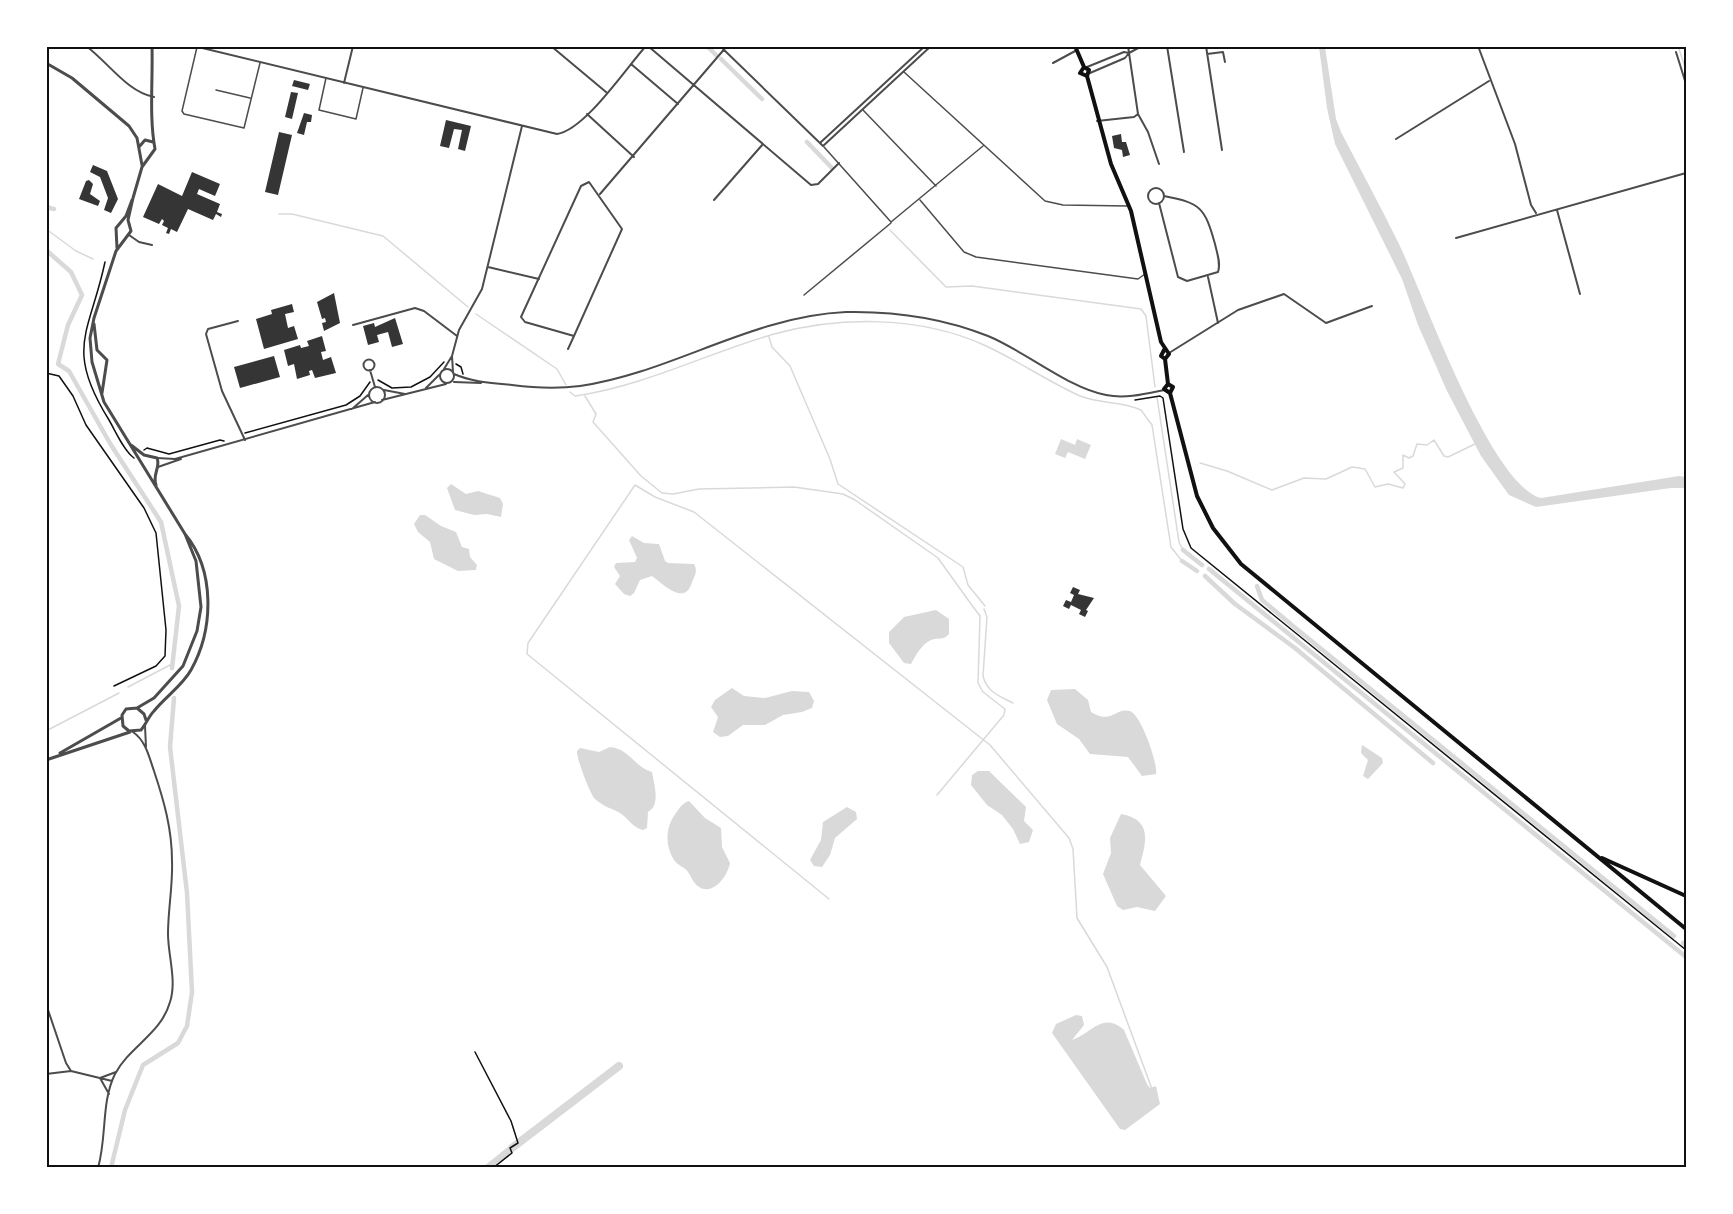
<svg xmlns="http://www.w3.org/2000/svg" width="1733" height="1214" font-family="Roboto,sans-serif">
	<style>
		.water { fill: #d9d9d9 }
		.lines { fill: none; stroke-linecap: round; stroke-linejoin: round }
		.stream { stroke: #d9d9d9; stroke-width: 1.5 }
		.canal { stroke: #d9d9d9; stroke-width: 4.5 }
		.river { stroke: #d9d9d9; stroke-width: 8 }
		.building { fill: #353535 }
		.path { stroke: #111; stroke-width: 1.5 }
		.service { stroke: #4c4c4c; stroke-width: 1.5 }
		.minor { stroke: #4c4c4c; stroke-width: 2 }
		.tertiary { stroke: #4c4c4c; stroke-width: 3 }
		.secondary { stroke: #111; stroke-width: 4 }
		.neatline { fill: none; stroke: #111; stroke-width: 2 }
	</style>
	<rect width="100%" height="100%" fill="#fff"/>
	<path class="water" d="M1319,47H1325L1336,119L1341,132C1360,169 1380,205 1398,242C1423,293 1490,485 1541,498L1679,476L1686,477V488H1671L1536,507L1509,495L1481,456L1447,391L1418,325L1402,279L1335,144L1327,108Z
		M1061,439L1075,445L1077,439L1091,445L1085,459L1068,452L1065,458L1055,454Z
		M451,484L466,494L478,491L500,498L503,504L501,517L487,514L474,515L455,510L447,488Z
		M420,515H425L441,526L456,532L462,547L469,549L470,557L477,565L476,570L458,571L434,559L430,542L418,532L414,524Z
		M632,536L644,543L659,544L665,561L668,563L694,564C698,571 695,575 692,582C685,607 663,584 652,576L640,580L634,593L630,596L624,594L615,584L620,576L614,567L616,563L635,562L637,558L629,540Z
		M936,610L949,619V634C943,641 938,637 931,640C921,645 916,655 911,664L904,663L889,643V632L904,617Z
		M732,688L744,696L765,698L792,691L809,692L814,701L812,708L802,712L783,715L765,725H743L728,736L720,737L713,732L718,717L711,707L715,700Z
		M1075,689L1088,700L1091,712C1112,725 1115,707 1130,711C1141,715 1158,763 1156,774L1142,776L1128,757L1090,754L1079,739L1057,724L1047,700L1051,690Z
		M1362,745L1382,758L1383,763L1368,779L1363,776L1368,760L1361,753Z
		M610,747C630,749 634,767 652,772C654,785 661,805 648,812L647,828L643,830C632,827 629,819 620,813C611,808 604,807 595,799C590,794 576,757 577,751L580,748L599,752Z
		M978,771H989L1026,807L1024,821L1033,830L1029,842L1020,844L1013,829L1002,815L987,805L971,785L972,775Z
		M689,801L705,818L721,828L722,847L730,863C728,875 714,896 699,887C693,883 692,878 688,872C685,867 678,866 674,860C665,846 665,827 676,813C680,807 683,803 689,801Z
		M847,807L856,812L857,819L835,838L830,855L822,867L814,866L810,860L821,840L823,822Z
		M1121,814C1153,820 1146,842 1140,865L1166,896L1155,911L1137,907L1123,910L1117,906L1103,874L1111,853L1110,838Z
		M1076,1015L1082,1016L1084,1025L1072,1040C1091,1034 1103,1011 1124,1030L1147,1084L1150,1088L1156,1086L1160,1104L1125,1130L1120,1129L1052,1033L1056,1024Z"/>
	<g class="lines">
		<path class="stream" d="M1678,46L1686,70
			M279,214H292L383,236L468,307
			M46,229L76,251L93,259
			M890,230L946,287L972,286L1141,309L1146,316L1155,387
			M476,314L557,369L566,385
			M769,337L772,347L790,366L830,459L838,484L963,567L968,585L985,606
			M570,392L575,396C644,386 708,353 774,334C841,316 920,316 984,345C1017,360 1047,381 1080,396C1100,404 1122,401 1141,410L1152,425L1171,547L1182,561
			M585,396L596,414L593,422L641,476L662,493L673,494L699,489L794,487L843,494L855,500L938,558L971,604L980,616L978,683L983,692L1005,709L1004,715L937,795
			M1157,397L1179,542L1183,550
			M1200,463L1227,471L1272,490L1304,478L1326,479L1352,467L1365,469L1375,487L1388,484L1403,488L1405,484L1394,472L1403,468V455L1409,458L1413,456L1417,444L1427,445L1434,440L1444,456L1448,457L1475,444
			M984,609L987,617L983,676C987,692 999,696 1013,703
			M128,687L172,664
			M46,731L119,693
			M829,899L527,654L528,643L635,485L655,497L694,512L990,745L1069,838L1073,849L1077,918L1107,967L1152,1089"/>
		<path class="canal" d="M707,46L716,55
			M721,59L762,99
			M807,142L832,168
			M46,207L54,209
			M46,250L71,272L82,295L68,325L58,364L69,371L111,445L161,522L179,606L172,668
			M1183,550L1202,565
			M1182,561L1197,571
			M1209,569L1686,957
			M1205,576L1235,604L1295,648L1433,763
			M1257,586L1262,600L1293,626L1674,936
			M1683,943L1686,946
			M111,1168L125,1110L143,1065L178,1043L187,1026L192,992L187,893L170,747L174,698"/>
		<path class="river" d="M512,1148L619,1066
			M488,1168L509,1151"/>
	</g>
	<path class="building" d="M294,80L310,84L308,90L292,86Z
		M291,92L298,93L292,119L285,117Z
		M304,113L312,115L311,122H307L304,135L297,133Z
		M446,120L471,126L465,151L458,149L462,130L454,129L449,148L440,146Z
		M279,132L292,135L278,195L265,192Z
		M1121,134L1122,142H1126L1130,155L1123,157L1122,150L1114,148L1112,136Z
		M93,165L107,171L118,199L111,213L104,210L108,198L100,177L90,172Z
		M192,172L220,184L215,196L199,189L197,194L220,204L217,212L222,214L221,217L216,214L213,220L188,209L177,232L171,229L169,234L166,233L168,228L162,225L164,221L162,219L159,224L143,217L158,184L182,196Z
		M89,180L93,184L90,194L100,201L98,206L79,199L86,181Z
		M334,293L340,323L324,331L322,323L326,322L325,318L322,319L317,302Z
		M292,304L294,312L285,314L288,328L294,326L298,339L264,349L256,319L272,314L271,310Z
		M395,318L403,344L392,347L388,332L377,335L379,342L368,345L363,326L374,323L375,327Z
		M322,336L326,351L321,352L323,360L331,357L336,373L315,378L312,370L309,371L310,375L297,379L294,364L288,366L284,350L300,345L301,348L309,346L307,341Z
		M274,356L280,377L240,388L234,367Z
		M1073,587L1080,590L1078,594L1094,598L1086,610L1088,611L1085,617L1079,614L1081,610L1071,605L1069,609L1063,606L1066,600L1071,602L1074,595L1070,593Z"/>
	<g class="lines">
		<path class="path" d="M105,262C90,333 64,348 109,420C116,432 124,451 134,458
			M456,364L461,367L463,374
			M46,373L59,376L73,396L86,425L144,508L156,533L166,630L165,656L156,666L114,686
			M378,380L392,388L411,387L430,377L444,362
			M1135,400L1160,396L1163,398L1183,529L1191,548L1686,950
			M245,433L346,405L360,396L370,382
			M144,450L147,448L169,454L220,440L224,441
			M475,1052L511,1121L518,1143L510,1148L512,1153L493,1168"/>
		<path class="service" d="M197,47L182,111L184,114L244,128L260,63
			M904,72L1045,201L1063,205L1128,206
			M326,78L319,110L356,119L363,88
			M216,90L250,98
			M863,110L936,186
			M824,147L891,222L983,146
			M920,200L964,252L976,257L1138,279L1145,274
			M804,295L891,223"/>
		<path class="minor" d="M86,46C108,62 127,92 154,97
			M194,46L557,134C585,130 626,68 646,46
			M551,46L606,92
			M648,46L811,185L818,184L839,163
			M720,46L823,146L931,46
			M1167,46L1184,152
			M1206,46L1222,150
			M1478,46L1515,144L1531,205L1536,213
			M1676,52L1686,84
			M1129,53L1142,46
			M1207,54L1223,52L1225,62
			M1053,63L1077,50
			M631,64L678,104
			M1087,67L1124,52L1129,53L1125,58L1090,73
			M344,83L353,46
			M587,114L634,157
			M1138,114L1148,132L1159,164
			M1097,121L1134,117L1138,114L1128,46
			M1396,139L1489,81
			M821,142L925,46
			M1148 196a8 8 0 1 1 16 0a8 8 0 1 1-16 0Z
			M600,194L727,46
			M714,200L763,144
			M1159,203L1178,277L1187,281L1218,272C1221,263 1217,253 1215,244C1205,208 1201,203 1164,196
			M1557,210L1580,294
			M129,235L139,242L152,245
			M1456,238L1686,173
			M488,267L539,279
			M1208,277L1218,323
			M238,321L208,329L206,334L222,391L245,440
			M353,325L415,308L424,311L457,336
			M568,349L574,336L622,229L589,182L581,186L521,317L525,322L574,336
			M1169,353L1238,310L1284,294L1326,323L1372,306
			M363.5 365a5.5 5.5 0 1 1 11 0a5.5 5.5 0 1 1-11 0Z
			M440 376a7 7 0 1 1 14 0a7 7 0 1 1-14 0Z
			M444,369L452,356
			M370,370L375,387
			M453,372L452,356L459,330L482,289L522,126
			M454,374C472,382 492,383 512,385C535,388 557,389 580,386C671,373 752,316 846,312C895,311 943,318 988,336C1025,351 1068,388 1106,395C1125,399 1145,394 1164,390
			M454,382L481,383
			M369 395a8 8 0 1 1 16 0a8 8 0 1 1-16 0Z
			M426,388L439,375
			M384,390L405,394
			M382,400L446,384
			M352,409L368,395
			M157,458L175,459L375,402
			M158,467L181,459
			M145,726L146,747
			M46,1004L66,1063L71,1071
			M46,1074L71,1071L112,1081
			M109,1094L100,1078L116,1072
			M98,1168C107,1137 101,1102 115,1074C130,1046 161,1034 170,1002C177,981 168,955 168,934C168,909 173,885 172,861C172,829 164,801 154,771C149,757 146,741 133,732"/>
		<path class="tertiary" d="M152,46C153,81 149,117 155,149L142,167L133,198L128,220L131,231L116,251L94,318L90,338L92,362L104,402L185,534L196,561L201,607L197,631L183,666L154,698L137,708L126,709L122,715L123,726L129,731L141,730C146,724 149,716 154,711C166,696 182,686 191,670C214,629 215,570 185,534
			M46,63L72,78L129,126L137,138L142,165
			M139,147L145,140L153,142
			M117,248L116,228L126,216L132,200
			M94,324L97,350L107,360L102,393
			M131,445L144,455L157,458C161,467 152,474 156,485
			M137,708L144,714L146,720
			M60,753L121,718
			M46,760L130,732"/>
		<path class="secondary" d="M1075,46L1084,67L1089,70L1087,76L1111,164L1131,211L1161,342L1169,354L1165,359
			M1084,67L1080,73L1087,76
			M1164,350L1161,356L1165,359L1168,384
			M1168,384L1164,389L1170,393
			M1168,384L1173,387L1170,393
			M1170,393L1197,496L1213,528L1241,564L1686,929
			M1602,858L1686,896"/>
	</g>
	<rect width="1733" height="1214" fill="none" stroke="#ffffff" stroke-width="96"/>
	<rect x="48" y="48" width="1637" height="1118" class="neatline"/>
</svg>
